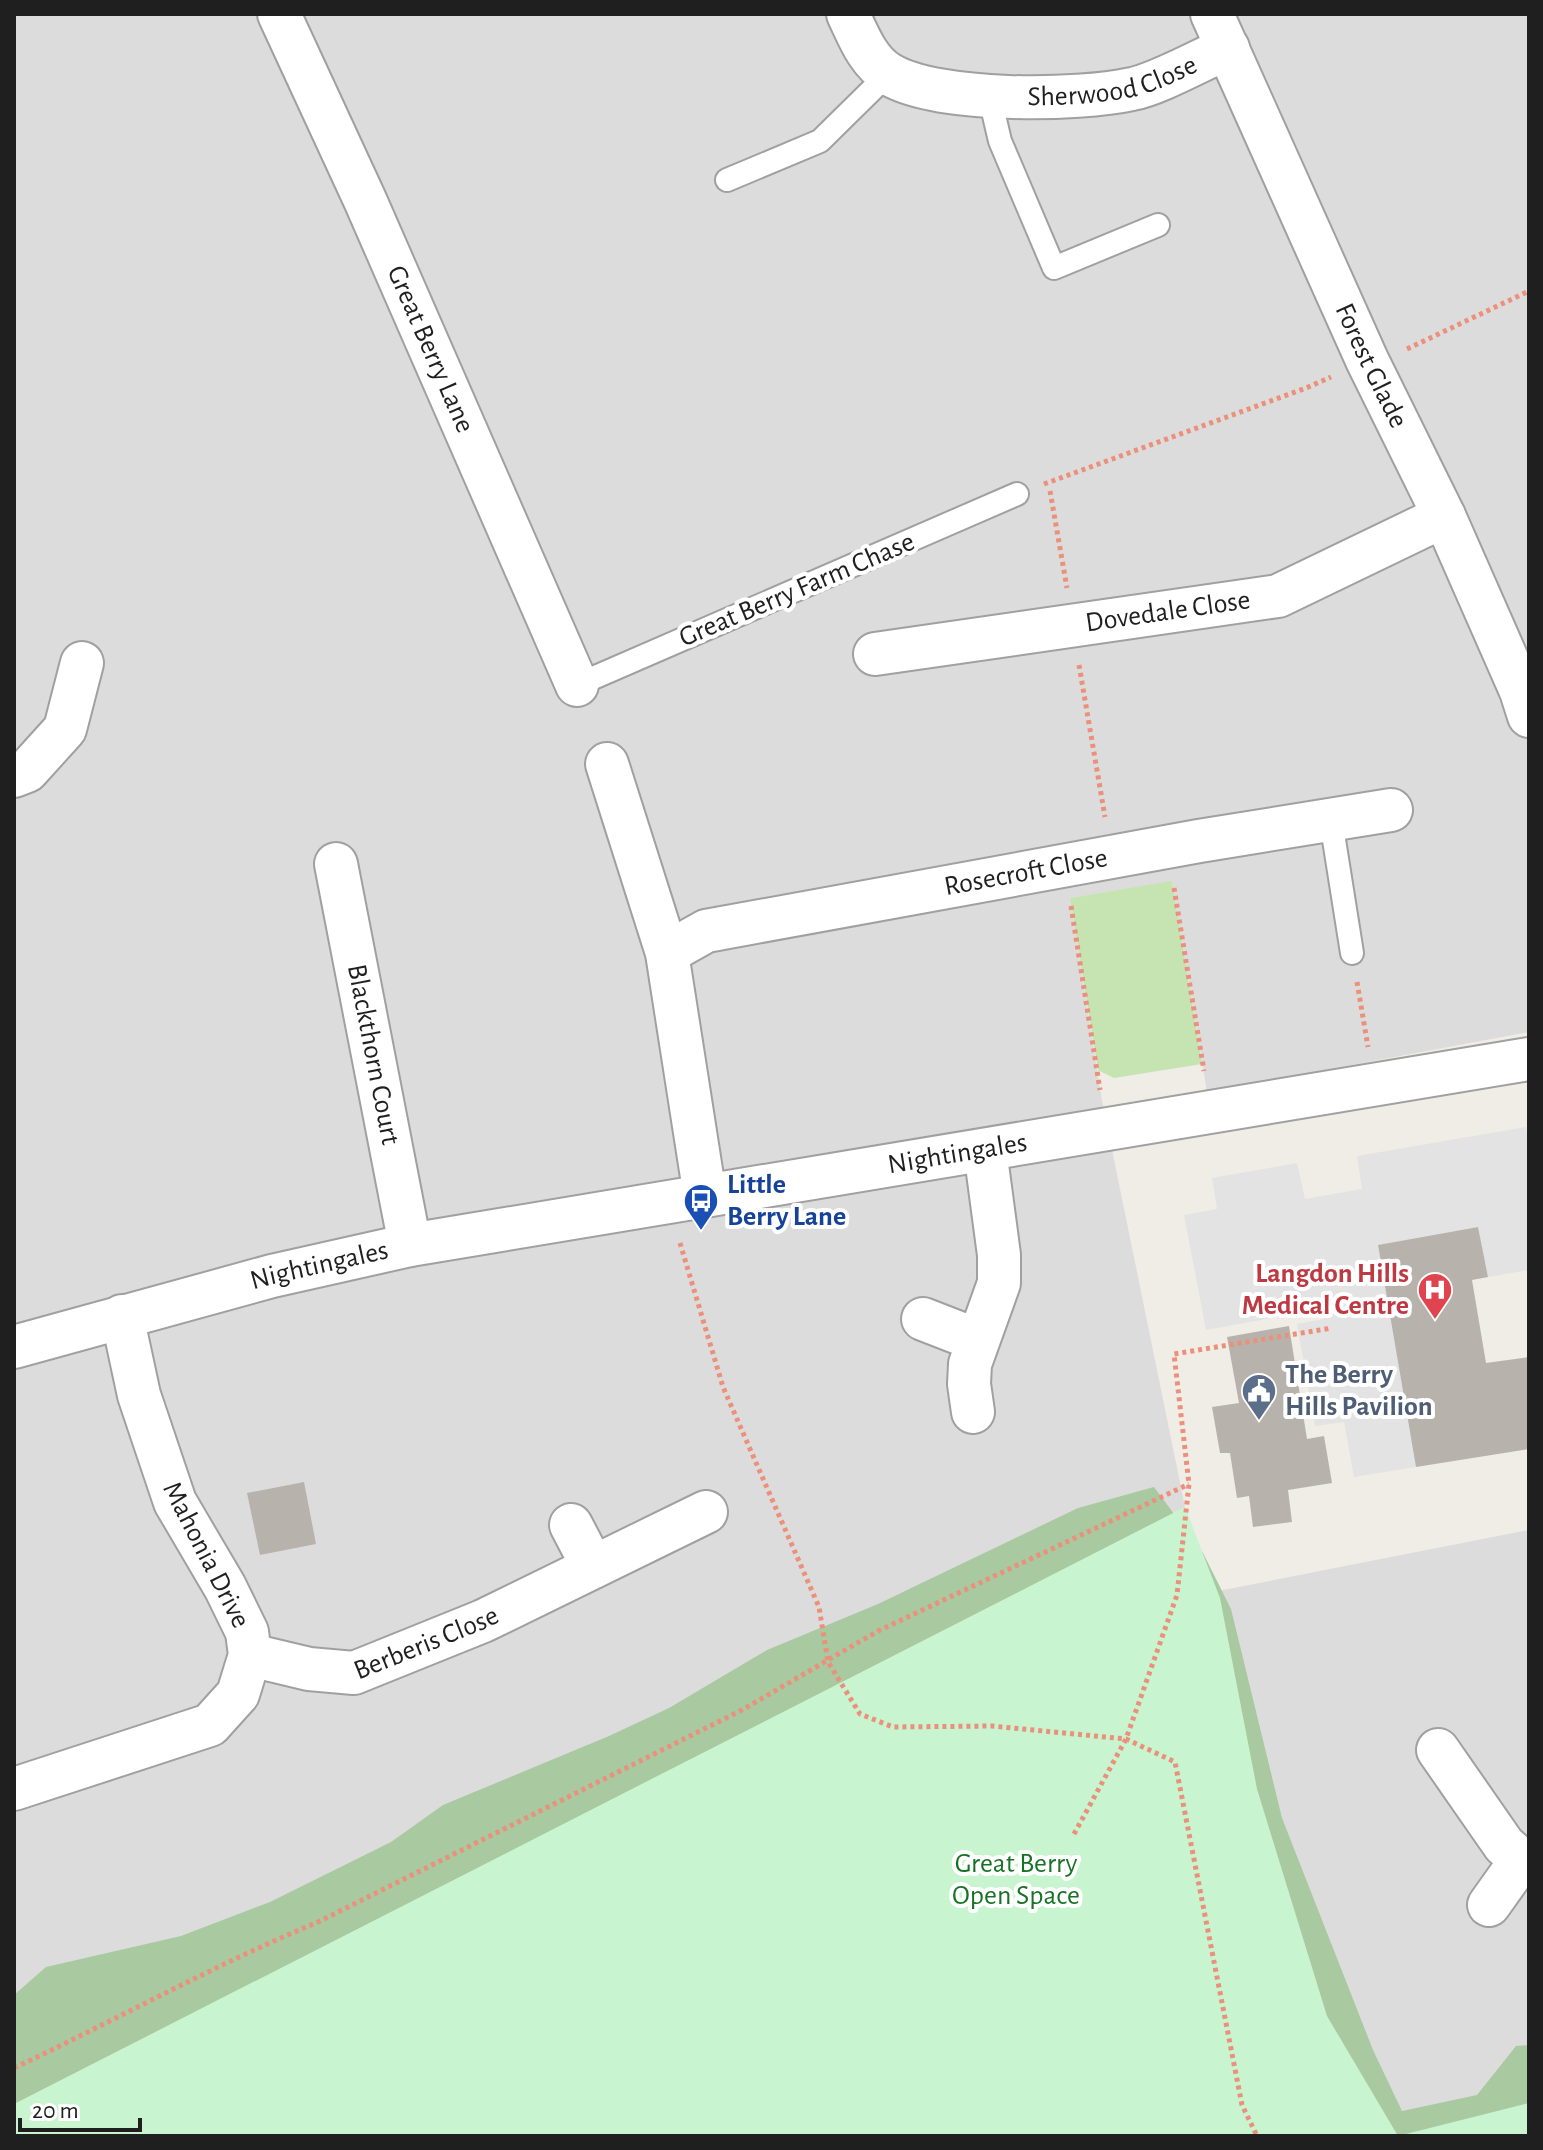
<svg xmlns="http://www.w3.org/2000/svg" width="1543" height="2150" font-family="'Alegreya Sans',sans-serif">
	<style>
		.residential { fill: #dddcdc }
		.grass { fill: #c6e3b2 }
		.forest { fill: #a9c9a0 }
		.park { fill: #c8f4cf }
		.parking { fill: #e3e3e3 }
		.building { fill: #b8b2ac }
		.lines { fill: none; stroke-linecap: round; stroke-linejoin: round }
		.service-casing { stroke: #a0a0a0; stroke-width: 26 }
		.minor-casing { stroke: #a0a0a0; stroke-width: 46 }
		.path { stroke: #eb907b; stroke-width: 5; stroke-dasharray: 4 4; stroke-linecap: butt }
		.service { stroke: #fff; stroke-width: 22 }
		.minor { stroke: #fff; stroke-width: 42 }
		.labels { text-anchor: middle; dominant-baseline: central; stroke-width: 8; stroke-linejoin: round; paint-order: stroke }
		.street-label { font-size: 28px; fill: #1f1f1f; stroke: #fff }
		.transit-label { font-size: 28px; font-weight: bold; fill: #164399; stroke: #fff; text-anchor: start }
		.health-label { font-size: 28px; font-weight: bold; fill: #be3a42; stroke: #fff; text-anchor: end }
		.service-label { font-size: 28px; font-weight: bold; fill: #4e5e75; stroke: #fff; text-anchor: start }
		.park-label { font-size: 28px; fill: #187226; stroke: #fff }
	</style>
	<rect width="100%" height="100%" fill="#efede6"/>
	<path class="residential" d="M14,14H1529V1032L1207,1092L1172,882L1070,898L1102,1101L1185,1507L14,2104Z
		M1529,1530V2103L1398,2136L1327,2016L1218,1591Z"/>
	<path class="grass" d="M1172,881L1202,1064L1114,1078L1098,1070L1070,898Z"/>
	<path class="forest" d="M1154,1487L1203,1553L1231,1609L1282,1818L1373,2050L1402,2111L1477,2095L1516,2046L1529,2045V2136H14V1995L46,1967L181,1936L270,1902L391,1842L443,1805L609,1736L669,1708L767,1650L878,1604L1078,1508Z"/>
	<path class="park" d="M1185,1507L1220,1598L1257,1789L1327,2016L1398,2136L1529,2103V2136H14V2104Z"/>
	<path class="parking" d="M1526,1127L1529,1143V1270L1488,1277L1478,1227L1378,1245L1416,1467L1354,1477L1344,1422L1315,1426L1297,1324L1324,1319L1322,1309L1206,1330L1184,1215L1217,1209L1212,1178L1297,1163L1305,1199L1362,1189L1357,1156Z"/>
	<path class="building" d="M1478,1227L1488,1277L1472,1280L1486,1363L1529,1357V1449L1416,1467L1378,1245Z
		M1289,1326L1307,1439L1324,1436L1332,1483L1288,1490L1292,1522L1253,1527L1249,1496L1237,1498L1230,1453H1220L1212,1407L1239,1403L1227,1337Z
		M304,1482L316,1544L260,1555L247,1493Z"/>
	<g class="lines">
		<defs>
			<path id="service" d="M989,94L1000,141L1054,268L1158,225
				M727,180L820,141L888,74
				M577,685L1017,494
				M1331,821L1352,953"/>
			<g id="minor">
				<path id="s1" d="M279,14L365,200L577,685"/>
				<path id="s2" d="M848,14C858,35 868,62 889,74C937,103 1078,101 1132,89C1158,84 1202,59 1228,48"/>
				<path id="s3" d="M1212,14L1367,360L1444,516L1521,691L1529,716"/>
				<path id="s4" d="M875,654L1278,596L1444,516"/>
				<path d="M607,764L667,953L705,1196"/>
				<path d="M14,776L27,771L65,729L82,663"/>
				<path id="s5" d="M336,864L410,1245"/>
				<path id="s6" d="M667,953L706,931L1199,841L1391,810"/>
				<path d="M923,1319L977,1340"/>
				<path id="s7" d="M14,1347L272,1276L410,1245L1529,1059"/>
				<path d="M973,1412L969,1384L970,1364L999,1283V1255L985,1150"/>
				<path d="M571,1525L593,1567"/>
				<path id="s8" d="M250,1655L309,1669L354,1673L483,1621L706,1512"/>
				<path d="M1438,1750L1504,1845L1521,1860L1529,1859"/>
				<path d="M14,1789L210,1725L238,1694L250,1655L247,1632L225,1587L175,1502L139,1395L122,1316"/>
				<path d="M1489,1905L1521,1860"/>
			</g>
		</defs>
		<use href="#service" class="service-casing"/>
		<use href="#minor" class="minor-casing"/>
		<path class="path" d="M1407,349L1529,291
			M1044,484L1306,388L1331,377
			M1050,491L1067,588
			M1079,665L1105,817
			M1174,888L1204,1071
			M1071,906L1100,1090
			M1357,982L1368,1047
			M680,1243L723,1387L819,1607L828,1662L860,1714L893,1727L992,1726L1126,1739L1175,1762L1242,2105L1257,2136
			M1074,1834L1126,1739L1177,1595L1189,1484L1174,1354L1332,1328
			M14,2068C116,2020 214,1965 318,1922L742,1710L878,1631L1189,1484"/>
		<use href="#service" class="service"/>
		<use href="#minor" class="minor"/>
	</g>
	<defs>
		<symbol id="bus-pin" viewBox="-11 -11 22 30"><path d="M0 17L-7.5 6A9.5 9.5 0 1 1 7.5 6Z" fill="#1a4fb4" stroke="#fff"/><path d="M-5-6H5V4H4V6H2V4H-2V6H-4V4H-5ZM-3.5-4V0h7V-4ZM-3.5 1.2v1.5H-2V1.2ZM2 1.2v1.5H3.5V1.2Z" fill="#fff"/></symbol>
		<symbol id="hospital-pin" viewBox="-11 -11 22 30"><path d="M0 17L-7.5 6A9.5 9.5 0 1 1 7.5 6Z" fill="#e0444e" stroke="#fff"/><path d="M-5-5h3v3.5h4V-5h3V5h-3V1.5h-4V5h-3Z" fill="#fff"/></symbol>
		<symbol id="civic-pin" viewBox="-11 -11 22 30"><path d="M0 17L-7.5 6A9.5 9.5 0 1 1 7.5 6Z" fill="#5c6f8a" stroke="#fff"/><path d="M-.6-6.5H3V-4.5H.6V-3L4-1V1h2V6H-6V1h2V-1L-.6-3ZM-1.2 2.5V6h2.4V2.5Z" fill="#fff"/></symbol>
	</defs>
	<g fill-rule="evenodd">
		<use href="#bus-pin" x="681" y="1181" width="40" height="54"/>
		<use href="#hospital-pin" x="1415" y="1270" width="40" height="54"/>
		<use href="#civic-pin" x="1239" y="1371" width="40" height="54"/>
	</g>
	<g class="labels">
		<g class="street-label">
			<text stroke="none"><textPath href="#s2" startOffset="302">Sherwood Close</textPath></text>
			<text stroke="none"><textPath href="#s1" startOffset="368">Great Berry Lane</textPath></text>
			<text stroke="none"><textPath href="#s3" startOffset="386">Forest Glade</textPath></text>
			<text transform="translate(797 590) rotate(-23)">Great Berry Farm Chase</text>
			<text stroke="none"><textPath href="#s4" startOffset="296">Dovedale Close</textPath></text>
			<text stroke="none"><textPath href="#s6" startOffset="370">Rosecroft Close</textPath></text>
			<text stroke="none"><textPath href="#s5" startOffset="194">Blackthorn Court</textPath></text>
			<text stroke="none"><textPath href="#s7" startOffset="964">Nightingales</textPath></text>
			<text stroke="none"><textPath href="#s7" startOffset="316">Nightingales</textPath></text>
			<text transform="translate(206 1555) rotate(63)">Mahonia Drive</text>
			<text stroke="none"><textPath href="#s8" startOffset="184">Berberis Close</textPath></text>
		</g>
		<g class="transit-label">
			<text x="727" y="1185">Little<tspan x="727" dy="32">Berry Lane</tspan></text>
		</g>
		<g class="health-label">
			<text x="1409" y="1274">Langdon Hills<tspan x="1409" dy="32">Medical Centre</tspan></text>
		</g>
		<g class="service-label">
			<text x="1285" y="1375">The Berry<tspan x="1285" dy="32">Hills Pavilion</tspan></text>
		</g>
		<g class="park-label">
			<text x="1016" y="1864">Great Berry<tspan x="1016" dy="32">Open Space</tspan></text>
		</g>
	</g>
	<rect width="1543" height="2150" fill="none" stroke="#1f1f1f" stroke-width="32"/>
	<path d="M20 2118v12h120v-12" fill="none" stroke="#1f1f1f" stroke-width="4"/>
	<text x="32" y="2118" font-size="24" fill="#1f1f1f" stroke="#ffffff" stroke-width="6" paint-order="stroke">20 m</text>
</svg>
